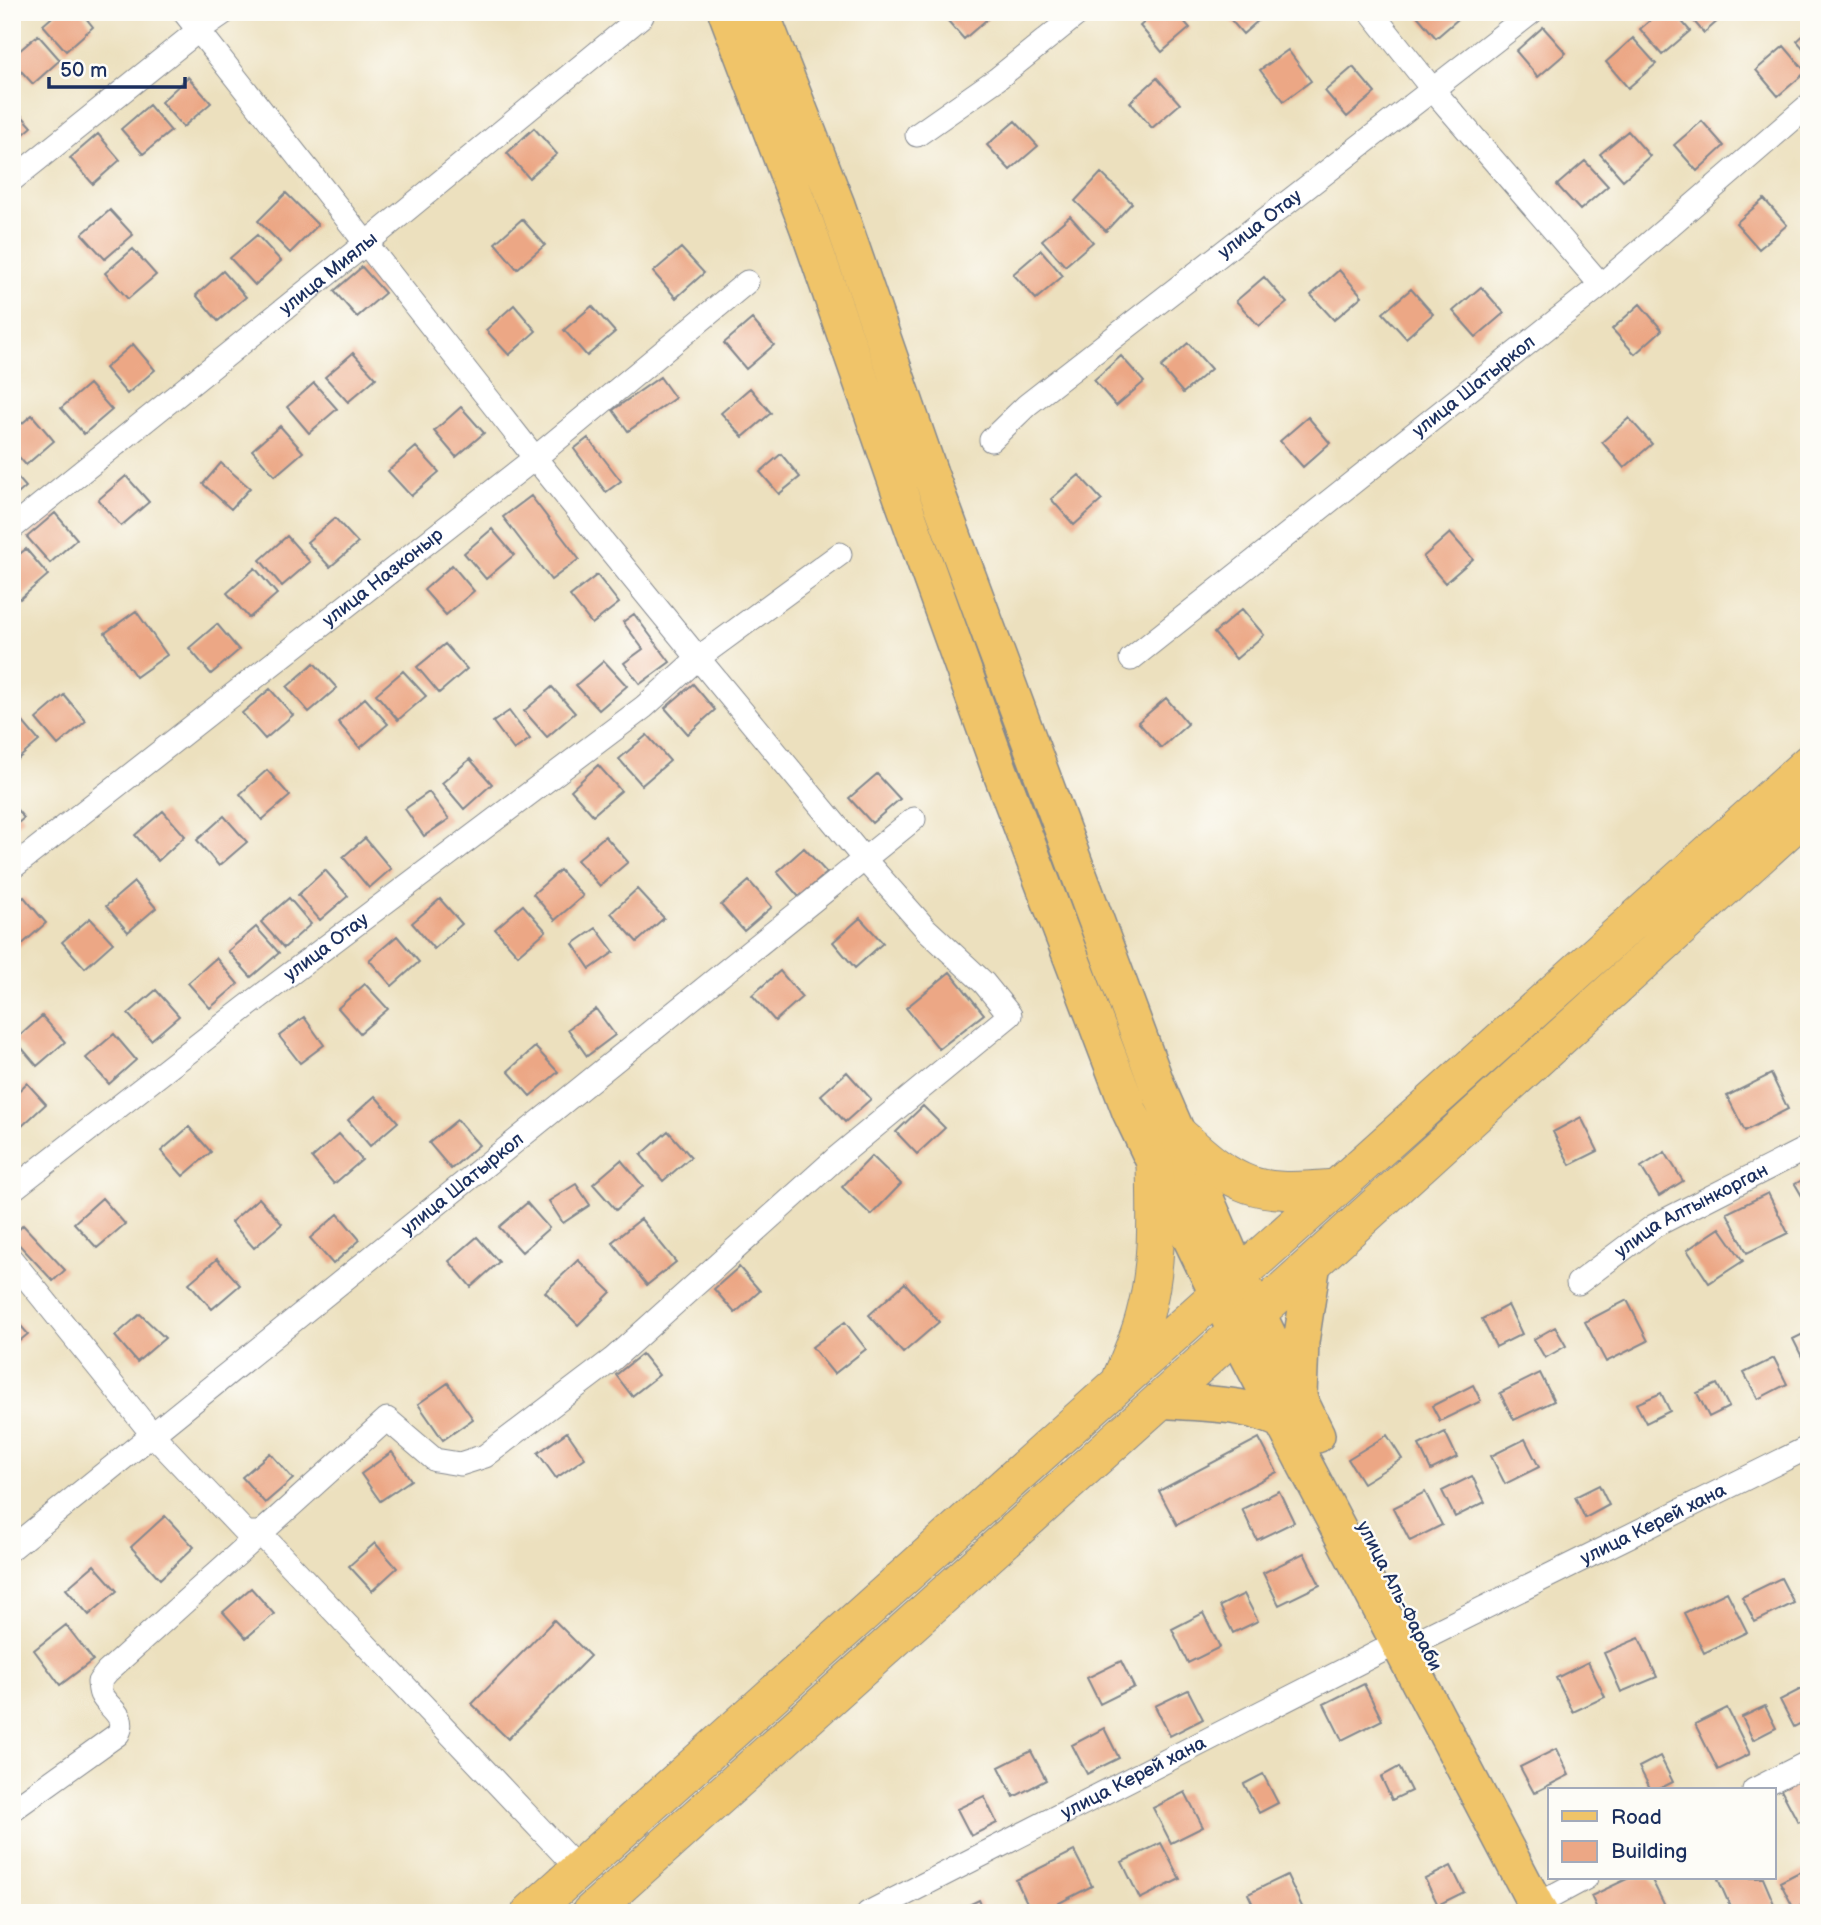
<svg xmlns="http://www.w3.org/2000/svg" width="1821" height="1925" font-family="'Balsamiq Sans',sans-serif">
	<style>
		.building { fill: #eca785 }
		.lines { fill: none; stroke-linecap: round; stroke-linejoin: round }
		.minor-casing { stroke: #84888e; stroke-width: 25 }
		.primary-casing { stroke: #84888e; stroke-width: 38 }
		.trunk-casing { stroke: #84888e; stroke-width: 39 }
		.minor { stroke: #fff; stroke-width: 23 }
		.primary { stroke: #f0c469; stroke-width: 35 }
		.trunk { stroke: #f0c469; stroke-width: 37 }
		.labels { text-anchor: middle; dominant-baseline: central; stroke-width: 5; stroke-linejoin: round; paint-order: stroke }
		.street-label { font-size: 19px; fill: #1b2f5e; stroke: #fdfcf7 }
	</style>
	<rect width="100%" height="100%" fill="#fdfcf7"/>
	<filter id="ink" filterUnits="userSpaceOnUse"><feTurbulence type="fractalNoise" baseFrequency=".0143" numOctaves="2"/><feDisplacementMap in="SourceGraphic" scale="14" xChannelSelector="R" yChannelSelector="G"/><feConvolveMatrix kernelMatrix="1 2 1 2 8 2 1 2 1" color-interpolation-filters="sRGB"/></filter>
	<filter id="wash" filterUnits="userSpaceOnUse"><feTurbulence type="fractalNoise" baseFrequency=".00686" numOctaves="4" result="noise"/><feDisplacementMap in="SourceGraphic" scale="28" xChannelSelector="R" yChannelSelector="G"/><feGaussianBlur stdDeviation="1.57" result="paint"/><feColorMatrix in="noise" values="0 0 0 0 0 0 0 0 0 0 0 0 0 0 0 0 0 1.4 0 .05"/><feComposite in="paint" operator="in"/></filter>
	<g filter="url(#wash)">
		<rect width="100%" height="100%" fill="#ece0be"/>
		<g id="blocks">
			<path class="building" d="M58,12H81L93,27L66,51L43,25Z
				M943,12H989L992,15L964,39L941,13Z
				M1156,12H1176L1190,28L1162,52L1140,26Z
				M1224,12H1268L1243,34Z
				M1414,12H1462L1464,14L1436,38Z
				M1660,12H1674L1690,31L1662,55L1640,29Z
				M1686,12H1728L1704,33Z
				M1543,27L1566,53L1538,77L1516,51Z
				M1809,30V55L1797,41Z
				M38,35L60,60L33,84L12,61V57Z
				M1633,38L1656,64L1628,88L1606,62Z
				M1784,46L1806,72L1778,96L1756,70Z
				M1288,50L1311,81L1284,101L1260,70Z
				M1353,67L1375,93L1347,117L1325,91Z
				M188,77L211,103L183,127L161,102Z
				M1157,78L1180,104L1152,128L1130,102Z
				M12,105L32,127L12,144Z
				M149,105L171,131L143,154L121,129Z
				M1015,121L1038,146L1010,170L987,145Z
				M1702,121L1724,146L1697,171L1674,145Z
				M534,128L557,154L529,178L507,153Z
				M1628,131L1650,156L1623,180L1600,154Z
				M98,134L120,160L93,184L70,158Z
				M1585,161L1608,186L1580,210L1557,185Z
				M1101,173L1132,203L1106,231L1075,201Z
				M286,193L318,225L290,253L258,221Z
				M1764,199L1787,225L1759,249L1736,223Z
				M110,210L133,235L105,259L82,234Z
				M1070,216L1093,242L1065,266L1042,240Z
				M522,219L545,245L517,269L495,243Z
				M257,235L281,261L255,285L230,258Z
				M681,248L704,273L676,298L653,272Z
				M133,249L156,275L128,299L105,273Z
				M1041,250L1063,276L1036,299L1013,274Z
				M362,267L385,293L357,317L334,291Z
				M1339,270L1362,296L1334,320L1311,295Z
				M223,271L246,297L218,321L196,295Z
				M1264,277L1287,303L1259,326L1236,301Z
				M1481,287L1504,313L1476,337L1453,311Z
				M1411,289L1433,314L1406,338L1383,313Z
				M1640,304L1662,330L1635,354L1612,329Z
				M514,305L536,331L509,355L486,330Z
				M592,306L615,332L587,356L564,330Z
				M752,319L774,345L746,369L724,343Z
				M1188,343L1211,369L1183,393L1161,367Z
				M133,344L155,370L127,394L105,368Z
				M353,353L376,378L348,402L325,377Z
				M1121,356L1144,382L1116,406L1094,380Z
				M660,377L675,398L628,431L613,410Z
				M314,383L337,409L309,433L287,407Z
				M89,384L112,410L84,434L61,408Z
				M750,388L771,413L743,437L721,413Z
				M461,407L484,433L456,457L434,431Z
				M32,415L54,441L26,465L12,449V432Z
				M1308,417L1330,443L1303,467L1280,441Z
				M1629,418L1652,444L1624,468L1602,442Z
				M280,426L303,452L275,476L252,450Z
				M588,438L621,481L606,492L574,449Z
				M416,447L439,472L411,496L388,471Z
				M781,454L800,477L779,494L760,472Z
				M221,463L250,488L231,509L203,484Z
				M12,471L26,487L12,499Z
				M1079,475L1102,500L1074,525L1051,499Z
				M126,476L149,502L121,526L98,500Z
				M531,496L579,559L551,580L503,517Z
				M55,513L77,539L50,563L27,537Z
				M335,518L358,543L330,567L307,542Z
				M492,529L514,555L486,579L464,553Z
				M1450,533L1473,559L1445,583L1423,557Z
				M287,536L310,562L282,586L260,560Z
				M26,549L48,575L20,599L12,589V560Z
				M452,565L474,591L446,615L424,590Z
				M255,568L277,594L249,618L227,593Z
				M597,575L619,603L592,624L570,596Z
				M1242,609L1264,635L1236,659L1214,633Z
				M136,611L167,655L136,677L105,633Z
				M634,614L670,662L640,684L624,663L643,649L623,622Z
				M217,624L239,650L211,674L189,648Z
				M445,644L467,669L439,693L417,667Z
				M604,661L627,686L599,710L576,685Z
				M314,663L337,688L309,712L287,687Z
				M403,671L426,696L398,720L376,694Z
				M693,684L715,710L688,734L665,708Z
				M552,687L575,713L547,737L524,711Z
				M270,689L293,715L265,739L242,713Z
				M64,695L86,721L58,745L36,719Z
				M365,698L388,724L360,748L338,722Z
				M1166,698L1188,724L1161,748L1138,722Z
				M509,711L530,739L514,750L493,722Z
				M17,715L39,741L12,764V719Z
				M647,735L670,761L642,785L619,759Z
				M470,759L492,784L464,809L442,783Z
				M598,765L621,791L593,815L571,790Z
				M267,770L290,796L262,820L240,794Z
				M877,774L900,799L872,823L849,798Z
				M429,792L449,819L424,836L405,809Z
				M12,804L24,818L12,828Z
				M163,811L185,836L158,861L135,835Z
				M224,816L247,842L219,866L197,840Z
				M605,836L628,862L600,886L577,860Z
				M365,838L391,869L369,888L343,857Z
				M804,848L827,873L799,897L777,872Z
				M325,870L348,896L320,920L298,895Z
				M560,870L583,896L555,920L533,894Z
				M749,881L772,907L744,931L721,905Z
				M134,882L156,908L128,932L106,906Z
				M637,889L664,918L637,942L611,913Z
				M24,897L46,923L19,947L12,939V907Z
				M289,898L311,924L284,948L261,922Z
				M440,899L462,924L434,949L412,923Z
				M523,905L546,931L518,955L495,929Z
				M90,918L113,943L85,968L62,942Z
				M860,918L883,943L855,968L833,942Z
				M256,927L279,953L251,977L228,951Z
				M596,928L614,952L590,969L573,944Z
				M397,936L419,962L392,986L369,960Z
				M216,958L238,984L210,1008L188,983Z
				M780,971L802,997L775,1021L752,995Z
				M950,972L984,1014L939,1049L906,1008Z
				M365,984L388,1009L360,1033L338,1008Z
				M156,990L179,1016L151,1040L128,1014Z
				M596,1009L615,1035L587,1056L568,1029Z
				M42,1016L65,1042L37,1066L15,1040Z
				M304,1017L324,1045L300,1063L279,1036Z
				M114,1034L136,1060L109,1084L86,1058Z
				M535,1047L558,1072L530,1096L508,1071Z
				M847,1072L871,1099L845,1122L821,1095Z
				M1771,1074L1788,1109L1745,1131L1727,1096Z
				M27,1083L46,1104L22,1126L12,1115V1097Z
				M375,1096L398,1122L370,1146L348,1120Z
				M923,1106L945,1128L917,1154L896,1132Z
				M1581,1117L1598,1151L1570,1165L1553,1132Z
				M457,1120L479,1145L451,1169L429,1143Z
				M189,1127L211,1152L183,1176L161,1151Z
				M668,1131L691,1157L663,1181L641,1155Z
				M339,1134L362,1160L334,1184L312,1158Z
				M1665,1152L1683,1181L1659,1196L1641,1167Z
				M872,1156L901,1184L871,1215L842,1187Z
				M621,1160L643,1186L616,1210L593,1184Z
				M1809,1176V1208L1795,1184Z
				M576,1184L590,1205L563,1223L549,1201Z
				M1768,1193L1788,1233L1747,1253L1727,1213Z
				M102,1198L125,1224L97,1248L74,1223Z
				M259,1198L282,1224L254,1248L231,1222Z
				M527,1203L549,1228L522,1252L499,1227Z
				M338,1214L360,1240L333,1264L310,1238Z
				M641,1219L676,1262L647,1285L612,1242Z
				M23,1225L65,1270L53,1281L12,1237Z
				M1720,1228L1743,1261L1709,1283L1687,1250Z
				M477,1237L499,1262L471,1287L449,1261Z
				M217,1259L240,1285L212,1309L189,1283Z
				M578,1260L611,1292L578,1325L545,1292Z
				M739,1267L760,1291L735,1313L714,1289Z
				M905,1283L939,1322L903,1353L869,1315Z
				M1627,1300L1648,1341L1606,1362L1585,1322Z
				M1508,1305L1522,1334L1496,1347L1482,1319Z
				M140,1314L165,1338L137,1362L115,1336Z
				M12,1316L28,1334L12,1347Z
				M845,1322L866,1349L834,1374L812,1347Z
				M1555,1327L1566,1346L1545,1358L1534,1339Z
				M1809,1331V1371L1793,1339Z
				M642,1354L659,1375L632,1396L616,1375Z
				M1774,1358L1787,1384L1758,1399L1744,1373Z
				M1540,1373L1554,1401L1514,1420L1500,1393Z
				M448,1383L473,1419L443,1440L418,1404Z
				M1717,1384L1729,1407L1709,1417L1697,1393Z
				M1473,1385L1481,1401L1440,1421L1432,1406Z
				M1661,1393L1670,1411L1646,1423L1636,1404Z
				M567,1432L585,1458L556,1478L538,1453Z
				M1445,1432L1457,1457L1431,1470L1419,1445Z
				M1387,1435L1402,1459L1363,1483L1348,1459Z
				M1259,1438L1277,1472L1177,1525L1159,1491Z
				M1525,1439L1539,1467L1505,1484L1491,1456Z
				M392,1452L411,1480L380,1501L361,1474Z
				M270,1453L293,1479L265,1503L242,1477Z
				M1472,1476L1485,1502L1455,1517L1442,1491Z
				M1599,1485L1609,1505L1585,1518L1575,1497Z
				M1279,1491L1294,1522L1257,1540L1242,1509Z
				M1425,1492L1442,1525L1410,1541L1393,1508Z
				M165,1516L194,1547L160,1579L131,1547Z
				M375,1543L397,1568L372,1591L349,1566Z
				M1304,1553L1320,1585L1279,1605L1263,1573Z
				M94,1565L117,1591L89,1615L66,1589Z
				M1781,1578L1794,1603L1755,1622L1742,1597Z
				M251,1588L274,1614L246,1638L223,1612Z
				M1727,1592L1747,1632L1704,1653L1684,1613Z
				M1244,1594L1258,1621L1233,1633L1220,1606Z
				M1203,1613L1220,1647L1188,1663L1172,1629Z
				M554,1620L590,1656L508,1739L472,1704Z
				M66,1625L93,1660L60,1685L34,1650Z
				M1639,1638L1657,1677L1621,1692L1604,1653Z
				M1121,1661L1134,1687L1100,1704L1087,1678Z
				M1588,1662L1605,1697L1573,1712L1556,1678Z
				M1364,1684L1382,1720L1342,1740L1324,1704Z
				M1809,1685V1719L1794,1727L1780,1700Z
				M1188,1690L1203,1719L1170,1736L1155,1706Z
				M1765,1706L1776,1728L1753,1740L1742,1717Z
				M1727,1708L1750,1754L1718,1770L1695,1724Z
				M1104,1728L1119,1758L1087,1774L1072,1745Z
				M1556,1749L1569,1775L1534,1793L1520,1767Z
				M1031,1751L1046,1780L1014,1797L999,1767Z
				M1660,1756L1673,1782L1657,1790H1651L1639,1767Z
				M1399,1767L1411,1791L1392,1800L1381,1777Z
				M1263,1774L1278,1803L1259,1813L1244,1784Z
				M1808,1774L1809,1817L1798,1822L1780,1788Z
				M1185,1792L1203,1827L1171,1843L1153,1808Z
				M984,1796L997,1823L971,1836L957,1809Z
				M1161,1843L1180,1879L1140,1899L1122,1862Z
				M1074,1851L1092,1886L1040,1913H1032L1016,1880Z
				M1451,1866L1464,1892L1438,1905L1425,1879Z
				M1809,1867V1902L1794,1909L1780,1882Z
				M1287,1875L1305,1913H1257L1248,1894Z
				M1629,1878H1651L1667,1910L1662,1913H1599L1591,1896Z
				M1721,1878H1763L1778,1913H1733L1718,1879Z
				M979,1900L985,1913H952Z"/>
		</g>
	</g>
	<g filter="url(#ink)">
		<use href="#blocks" fill-opacity="0" stroke="#84888e" stroke-width="2"/>
		<g class="lines">
			<defs>
				<g id="minor">
					<path d="M1371,12L1433,90L1601,285"/>
					<path d="M917,135L997,79L1080,12"/>
					<path d="M12,180L199,30L225,12"/>
					<path id="s1" d="M991,440L1027,405L1532,12"/>
					<path id="s2" d="M12,528L365,244L642,16"/>
					<path id="s3" d="M1131,659L1601,285L1809,105"/>
					<path id="s4" d="M12,868L535,458L747,282"/>
					<path id="s5" d="M12,1190L245,1008L644,707L698,658L840,554"/>
					<path d="M12,1260L153,1435L246,1533H260L579,1870"/>
					<path id="s6" d="M1578,1283L1654,1226L1809,1147"/>
					<path id="s7" d="M12,1548L914,819"/>
					<path id="s8" d="M1421,1639L1809,1447"/>
					<path d="M1754,1790L1809,1762"/>
					<path d="M12,1810L118,1734C128,1715 108,1709 101,1694C100,1692 99,1684 99,1682L107,1672L387,1419L435,1460L460,1464L485,1456L613,1359L834,1160L1010,1015L984,983L926,929L864,859L698,658L535,458L184,12"/>
					<path d="M1525,1911L1586,1878"/>
					<path id="s9" d="M868,1913L1399,1642"/>
				</g>
				<path id="primary" d="M726,12L807,226L901,496L1000,771L1130,1112L1236,1333L1540,1913
					M761,12L837,205L931,476L1159,1090L1239,1275L1317,1435
					M1299,1395L1301,1342L1313,1263
					M1162,1400C1207,1405 1241,1401 1284,1422"/>
				<path id="trunk" d="M1178,1134C1239,1190 1254,1195 1336,1188
					M1122,1376C1131,1355 1141,1333 1146,1310C1158,1263 1156,1214 1155,1165
					M530,1913L1809,763
					M590,1913L1313,1263L1809,811"/>
			</defs>
			<use href="#minor" class="minor-casing"/>
			<use href="#primary" class="primary-casing"/>
			<use href="#trunk" class="trunk-casing"/>
			<use href="#minor" class="minor"/>
			<use href="#primary" class="primary"/>
			<use href="#trunk" class="trunk"/>
		</g>
	</g>
	<g class="labels">
		<g class="street-label">
			<text stroke="none"><textPath href="#s1" startOffset="345">улица Отау</textPath></text>
			<text stroke="none"><textPath href="#s2" startOffset="406">улица Миялы</textPath></text>
			<text stroke="none"><textPath href="#s3" startOffset="438">улица Шатыркол</textPath></text>
			<text stroke="none"><textPath href="#s4" startOffset="471">улица Назконыр</textPath></text>
			<text stroke="none"><textPath href="#s5" startOffset="397">улица Отау</textPath></text>
			<text stroke="none"><textPath href="#s7" startOffset="579">улица Шатыркол</textPath></text>
			<text stroke="none"><textPath href="#s6" startOffset="135">улица Алтынкорган</textPath></text>
			<text stroke="none"><textPath href="#s8" startOffset="259">улица Керей хана</textPath></text>
			<text transform="translate(1399 1596) rotate(63)">улица Аль-Фараби</text>
			<text stroke="none"><textPath href="#s9" startOffset="298">улица Керей хана</textPath></text>
		</g>
	</g>
	<rect width="1821" height="1925" fill="none" stroke="#fdfcf7" stroke-width="42"/>
	<rect x="1548" y="1788" width="228" height="91" fill="#fdfcf7" stroke="#a3aaba" stroke-width="2"/>
	<rect x="1562" y="1811" width="35" height="10" fill="#f0c469" stroke="#a3aaba" stroke-width="2"/>
	<text x="1611" y="1824" font-size="21" fill="#1b2f5e">Road</text>
	<rect x="1562" y="1841" width="35" height="21" fill="#eca785" stroke="#a3aaba" stroke-width="2"/>
	<text x="1611" y="1858" font-size="21" fill="#1b2f5e">Building</text>
	<path d="M49 77v10h136v-10" fill="none" stroke="#1b2f5e" stroke-width="3.5"/>
	<text x="60" y="77" font-size="21" fill="#1b2f5e" stroke="#fdfcf7" stroke-width="5" paint-order="stroke">50 m</text>
</svg>
